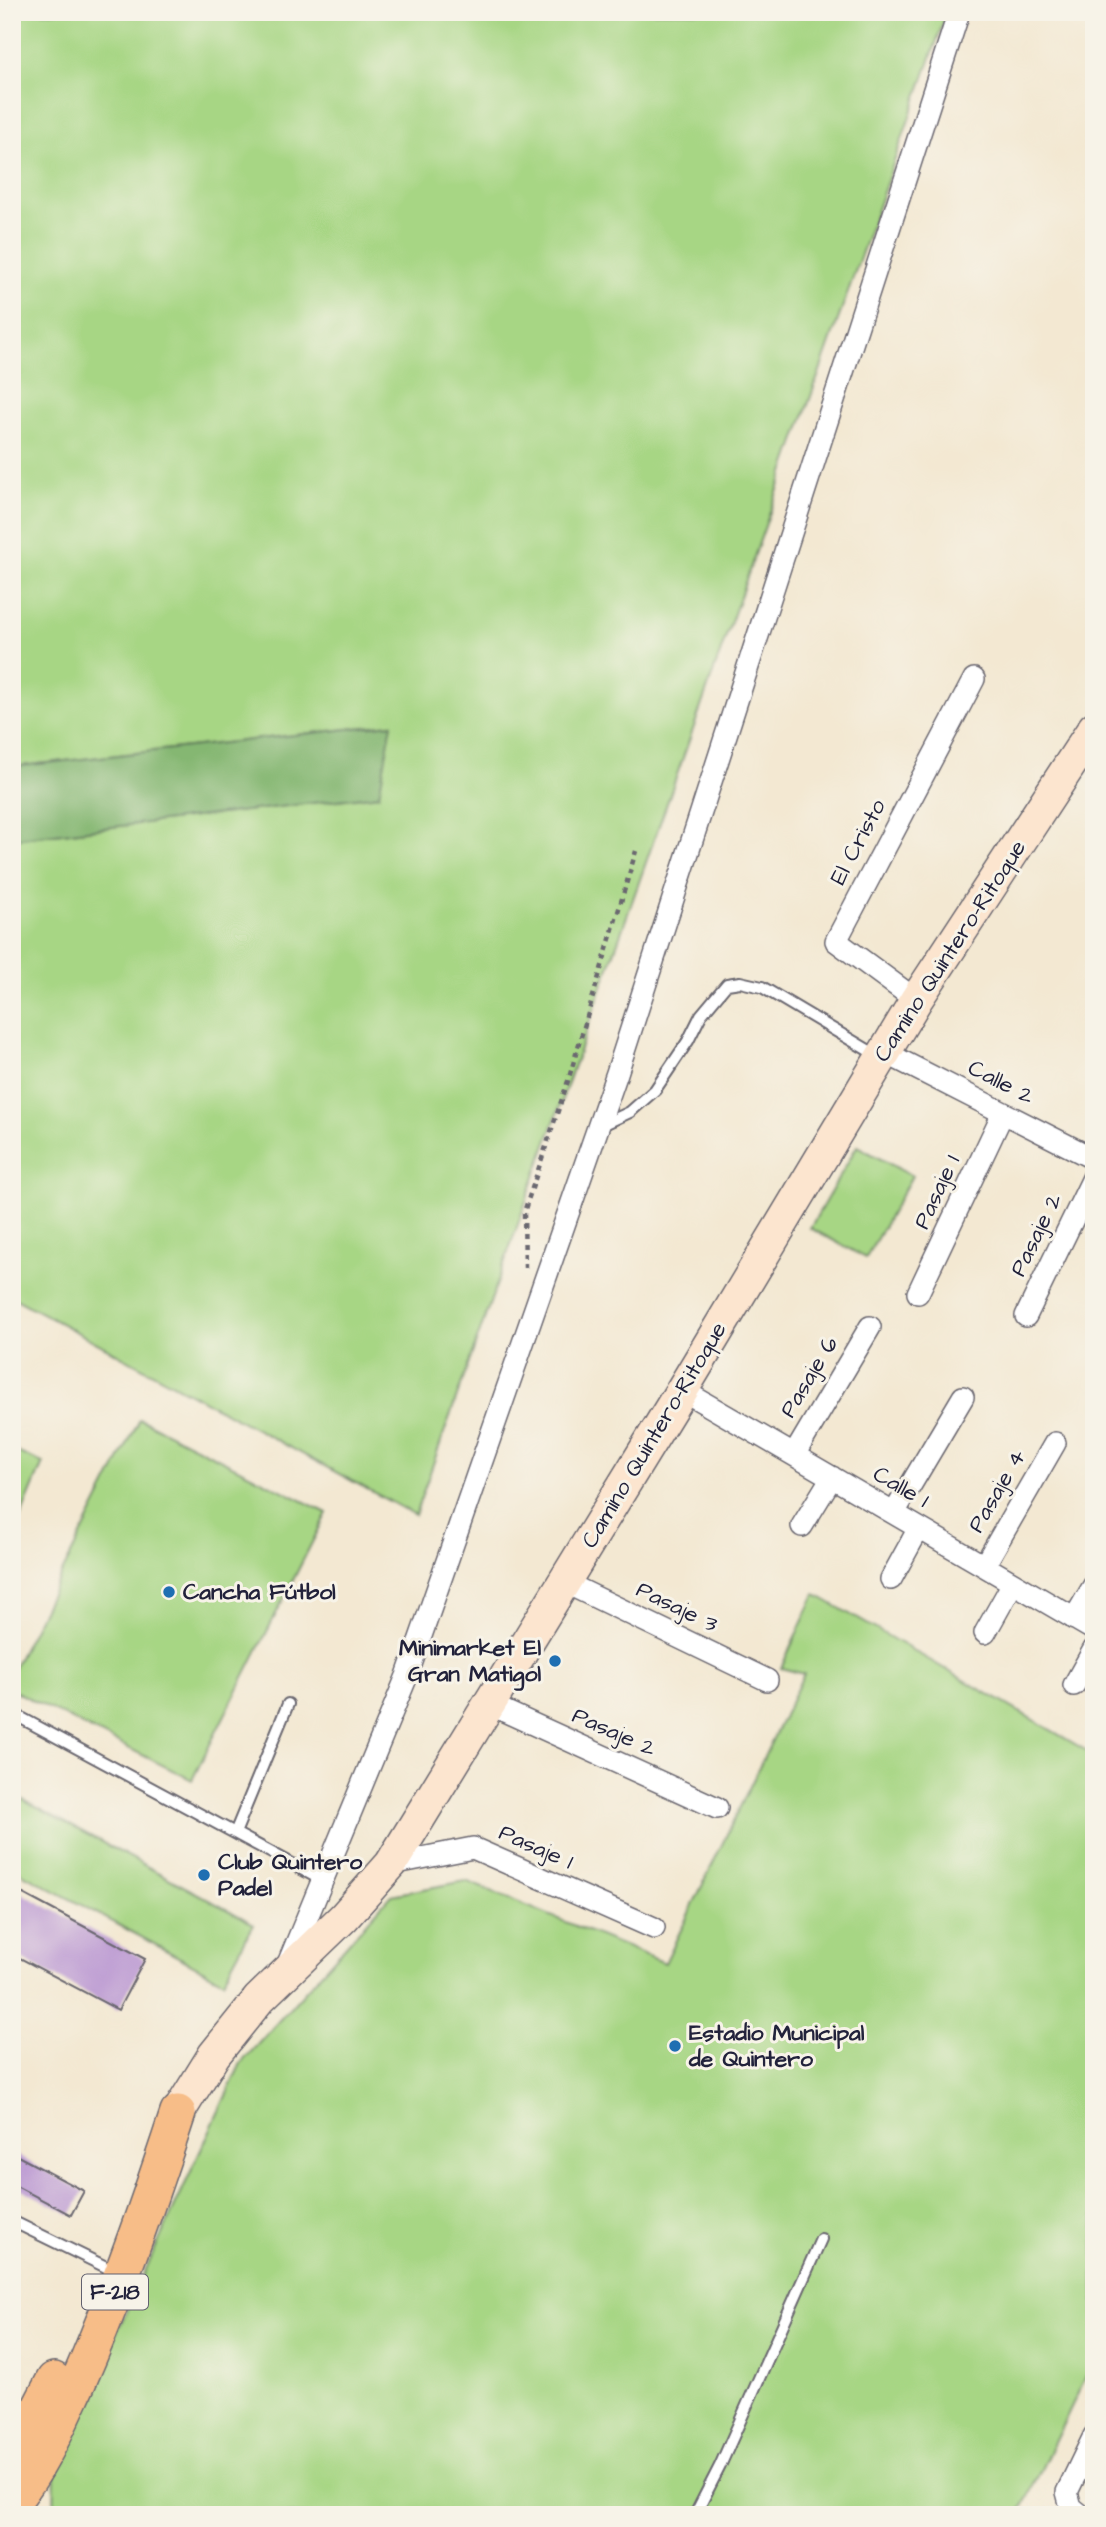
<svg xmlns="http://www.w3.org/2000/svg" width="1106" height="2527" font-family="'Architects Daughter',sans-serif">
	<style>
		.green { fill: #a7d684; stroke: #647c60; stroke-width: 2 }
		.forest { fill: #85b772; stroke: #546c56; stroke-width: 2 }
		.building { fill: #ba97d2 }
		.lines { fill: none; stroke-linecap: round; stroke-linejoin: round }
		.lane-casing { stroke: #6b6770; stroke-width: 14 }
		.street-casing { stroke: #6b6770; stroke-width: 24 }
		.secondary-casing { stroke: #6b6770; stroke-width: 35 }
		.primary-casing { stroke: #6b6770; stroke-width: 38 }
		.path { stroke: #6b6770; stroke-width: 4.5; stroke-dasharray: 5 5; stroke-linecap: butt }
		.lane { stroke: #fff; stroke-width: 10 }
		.street { stroke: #fff; stroke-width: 21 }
		.secondary { stroke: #fce5cf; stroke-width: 32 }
		.primary { stroke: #f7bd88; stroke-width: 35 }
		.poi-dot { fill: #1f6fb2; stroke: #f7f3e8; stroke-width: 2.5 }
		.labels { text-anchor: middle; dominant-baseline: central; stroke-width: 6; stroke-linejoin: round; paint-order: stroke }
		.shield { fill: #f7f3e8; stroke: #62616f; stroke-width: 2 }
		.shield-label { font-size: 21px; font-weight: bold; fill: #22223b }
		.street-label { font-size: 23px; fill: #22223b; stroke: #f7f3e8 }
		.poi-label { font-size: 23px; font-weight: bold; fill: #22223b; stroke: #f7f3e8; text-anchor: start }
	</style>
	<rect width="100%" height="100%" fill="#f7f3e8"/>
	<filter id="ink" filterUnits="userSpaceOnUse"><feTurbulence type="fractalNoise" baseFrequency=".0143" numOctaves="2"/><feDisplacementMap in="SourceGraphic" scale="14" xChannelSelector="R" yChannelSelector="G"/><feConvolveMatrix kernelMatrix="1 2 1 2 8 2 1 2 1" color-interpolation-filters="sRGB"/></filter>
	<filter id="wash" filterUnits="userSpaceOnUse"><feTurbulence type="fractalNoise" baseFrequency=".00686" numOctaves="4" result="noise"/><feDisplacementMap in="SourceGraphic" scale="28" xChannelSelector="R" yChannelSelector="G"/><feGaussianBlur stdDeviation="1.57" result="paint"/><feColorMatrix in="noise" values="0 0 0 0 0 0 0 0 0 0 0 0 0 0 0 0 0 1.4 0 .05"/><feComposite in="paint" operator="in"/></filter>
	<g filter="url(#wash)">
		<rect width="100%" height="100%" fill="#f3e8d2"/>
		<path class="green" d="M12,12H947L415,1515L12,1297V839L378,795L391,724L12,767Z
			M857,1146L912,1176L866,1258L810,1228Z
			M140,1419L327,1513L192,1780L12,1690V1671Z
			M12,1450L43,1463L12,1537Z
			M815,1594L1094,1755V2360L1019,2515H54L55,2466L241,2063L391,1895L466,1881L665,1963L804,1674L781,1668Z
			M12,1794L254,1924L223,1981L12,1868Z"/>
		<path class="forest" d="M392,724L379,795L12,839V767Z"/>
		<g id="blocks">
			<path class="building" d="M12,1888L145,1959L118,2010L12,1954Z
				M12,2153L84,2191L71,2215L12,2184Z"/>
		</g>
	</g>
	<g filter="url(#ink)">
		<use href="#blocks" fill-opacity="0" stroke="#6b6770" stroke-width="2"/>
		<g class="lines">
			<defs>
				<path id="lane" d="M598,1127L630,1112L655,1090L688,1041L701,1015L727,984L740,982L762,987L878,1056
					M12,1713L322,1880
					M235,1833L288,1704
					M12,2221L106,2267
					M12,2403L31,2413
					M695,2515L720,2466L821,2239"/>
				<path id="street" d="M916,1000L836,941L974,679
					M884,1052L1094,1159
					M918,1293L1003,1113
					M1026,1316L1094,1176
					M682,1390L1094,1630
					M794,1455L870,1327
					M894,1513L963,1397
					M802,1526L832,1477
					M984,1566L1055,1443
					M891,1579L919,1528
					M564,1582L767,1680
					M1074,1619L1094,1585
					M985,1633L1013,1583
					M1074,1685L1094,1649
					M489,1704L717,1808
					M391,1864L473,1848L654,1928
					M287,1966L407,1676L617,1073L959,12
					M1081,2515L1071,2507L1067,2492L1094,2436"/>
				<path id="secondary" d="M178,2113L214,2055L259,1999L344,1917L391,1864L682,1390L916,1000L1094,728"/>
				<path id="primary" d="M12,2461L54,2380
					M12,2502C41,2467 58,2426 77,2385C116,2296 148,2205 178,2113"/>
			</defs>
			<use href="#lane" class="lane-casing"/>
			<use href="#street" class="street-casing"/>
			<use href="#secondary" class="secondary-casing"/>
			<use href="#primary" class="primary-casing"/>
			<path class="path" d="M525,1268L524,1212L568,1081L636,851"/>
			<use href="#lane" class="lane"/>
			<use href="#street" class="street"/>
			<use href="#secondary" class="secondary"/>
			<use href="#primary" class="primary"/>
		</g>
	</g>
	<g class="poi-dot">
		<circle cx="169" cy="1592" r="7"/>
		<circle cx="555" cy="1661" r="7"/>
		<circle cx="204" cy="1875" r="7"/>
		<circle cx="675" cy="2046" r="7"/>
	</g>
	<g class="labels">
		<rect class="shield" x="82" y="2274.5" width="66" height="35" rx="5"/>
		<g class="shield-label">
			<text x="115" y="2292">F-218</text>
		</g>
		<g class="street-label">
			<text transform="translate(858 842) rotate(-62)">El Cristo</text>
			<text transform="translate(950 951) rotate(-57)">Camino Quintero-Ritoque</text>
			<text transform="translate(1001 1082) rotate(27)">Calle 2</text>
			<text transform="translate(937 1192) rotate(-65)">Pasaje 1</text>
			<text transform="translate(1036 1235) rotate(-64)">Pasaje 2</text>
			<text transform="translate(809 1377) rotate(-59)">Pasaje 6</text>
			<text transform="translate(654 1435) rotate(-59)">Camino Quintero-Ritoque</text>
			<text transform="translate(901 1487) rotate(30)">Calle 1</text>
			<text transform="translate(997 1491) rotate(-60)">Pasaje 4</text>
			<text transform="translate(677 1607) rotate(26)">Pasaje 3</text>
			<text transform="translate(614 1732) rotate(24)">Pasaje 2</text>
			<text transform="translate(536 1847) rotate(24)">Pasaje 1</text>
		</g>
		<g class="poi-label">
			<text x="183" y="1592">Cancha Fútbol</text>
			<text x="541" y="1648" text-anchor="end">Minimarket El<tspan x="541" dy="26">Gran Matigol</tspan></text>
			<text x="218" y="1862">Club Quintero<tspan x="218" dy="26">Padel</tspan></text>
			<text x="689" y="2033">Estadio Municipal<tspan x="689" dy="26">de Quintero</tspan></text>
		</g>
	</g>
	<rect width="1106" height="2527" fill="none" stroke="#f7f3e8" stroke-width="42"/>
</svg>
